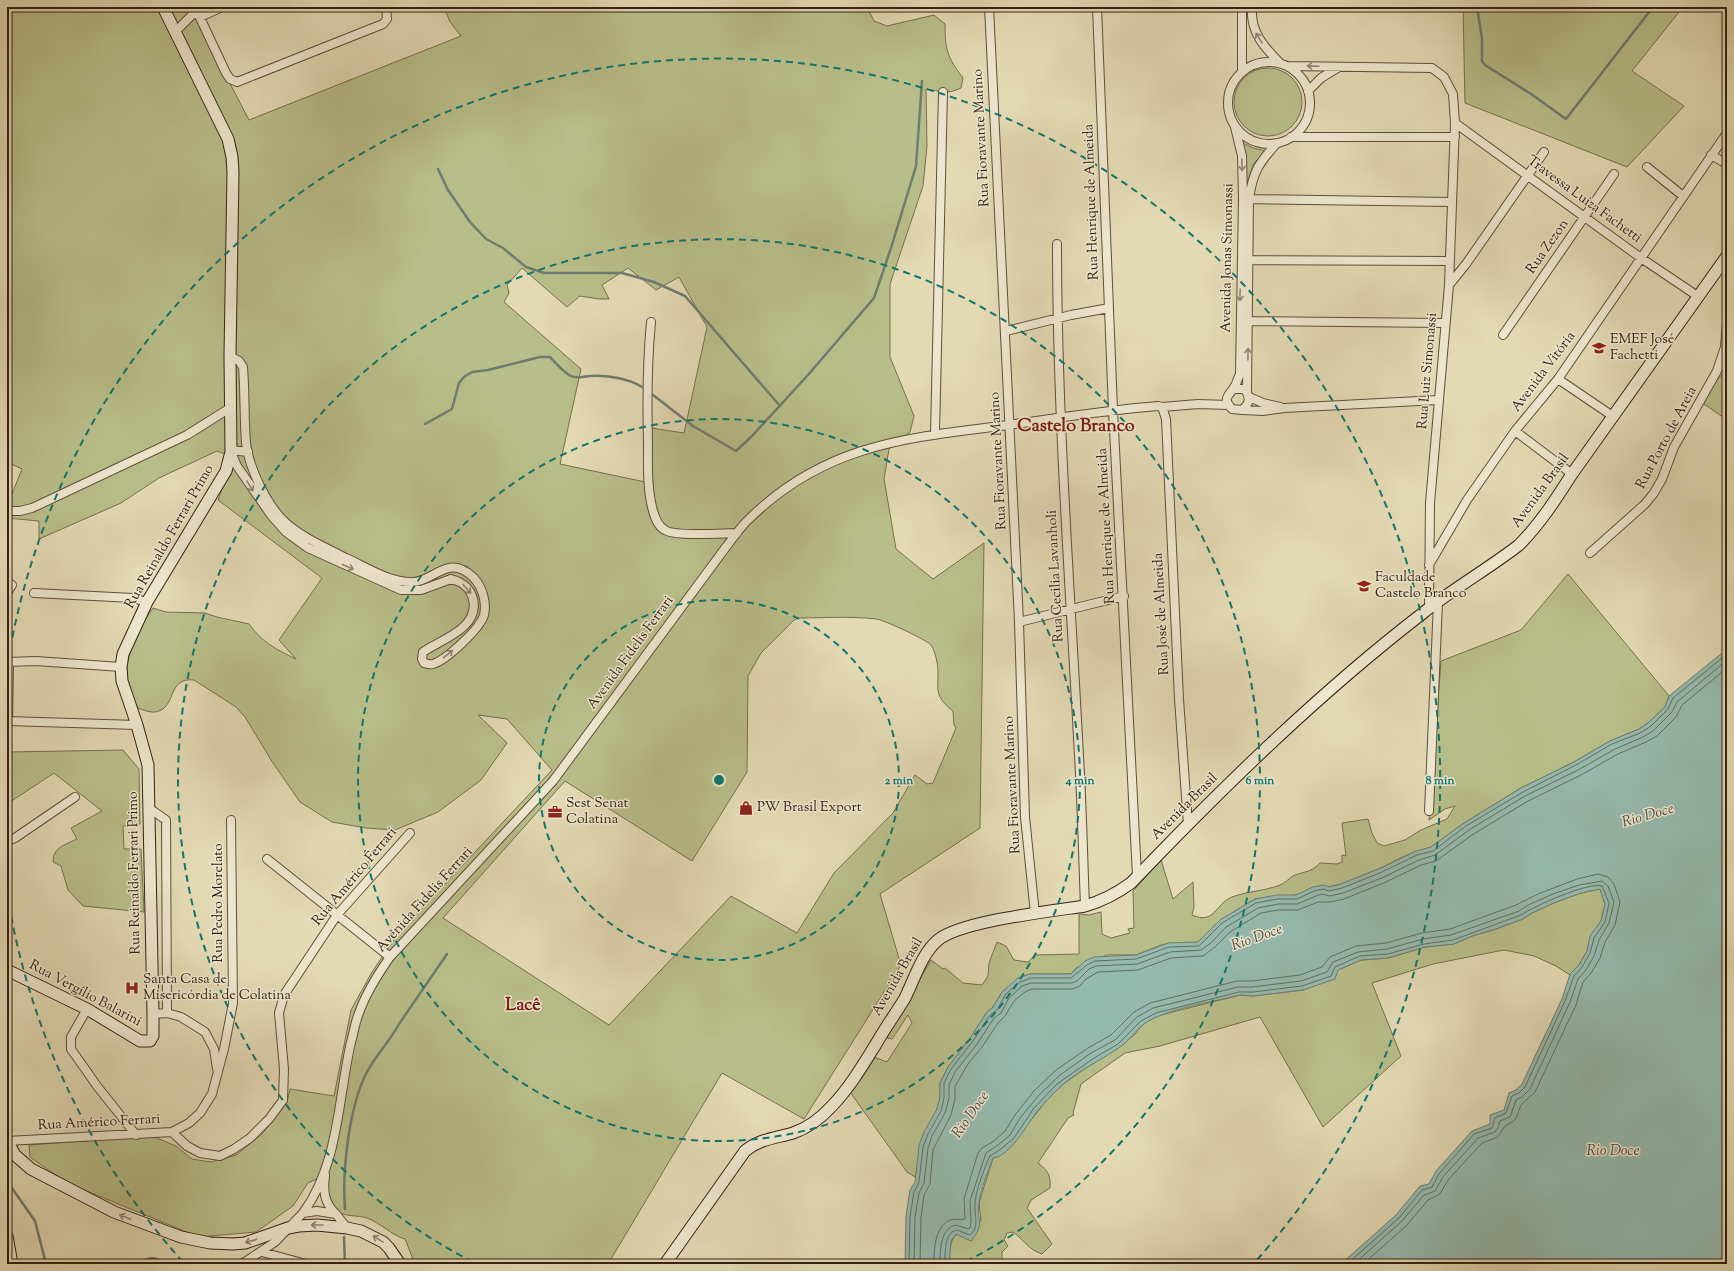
<svg xmlns="http://www.w3.org/2000/svg" width="1734" height="1271" font-family="'Sorts Mill Goudy',serif">
	<style>
		.green { fill: #b8be89; stroke: #766f4f; fill-rule: evenodd }
		.water { fill: #95baae; stroke: #6f7c71 }
		.lines { fill: none; stroke-linecap: round; stroke-linejoin: round }
		.shore { stroke: #656d62; stroke-width: 1 }
		.stream { stroke: #6f7c71; stroke-width: 2.5 }
		.street-casing { stroke: #604e3c; stroke-width: 10 }
		.secondary-casing { stroke: #352015; stroke-width: 13 }
		.street { stroke: #ede6ce; stroke-width: 8 }
		.secondary { stroke: #ede6ce; stroke-width: 11 }
		.oneway { stroke: #918372 }
		.ring { fill: none; stroke: #0f766e; stroke-width: 2; stroke-dasharray: 7 5 }
		.labels { text-anchor: middle; dominant-baseline: central; stroke-width: 3; stroke-linejoin: round; paint-order: stroke }
		.street-label { font-size: 14px; fill: #352015; stroke: #ede6ce }
		.poi-label { font-size: 14px; fill: #352015; stroke: #ede6ce; text-anchor: start }
		.water-label { font-size: 15px; font-style: italic; fill: #524e43; stroke: #ede6ce }
		.district-label { font-size: 18px; font-weight: bold; fill: #7a1f14; stroke: #ede6ce }
		.centre { fill: #0f766e; stroke: #ede6ce; stroke-width: 2 }
		.ring-label { font-size: 12px; text-anchor: middle; font-weight: bold; fill: #0f766e; stroke: #ede6ce; stroke-width: 3; stroke-linejoin: round; paint-order: stroke }
	</style>
	<rect width="100%" height="100%" fill="#e3d9b3"/>
	<filter id="stains"><feTurbulence type="fractalNoise" baseFrequency=".005" numOctaves="4"/><feColorMatrix values="0 0 0 0 .2 0 0 0 0 .09 0 0 0 0 .02 0 0 0 .5 -.17"/></filter>
	<radialGradient id="worn" r=".72"><stop offset=".6" stop-color="#630" stop-opacity="0"/><stop offset="1" stop-color="#630" stop-opacity=".3"/></radialGradient>
	<path class="green" d="M7,7H190L249,120L461,36L450,22L444,7H867L874,21L887,26L934,15L945,24C945,49 947,57 963,78L961,88C947,95 940,91 926,89L927,146L923,186L890,284V357L914,416L910,432L889,449L884,479L896,549L933,579L984,543L980,828L880,894L901,965L804,1119L722,1073L608,1264H415L405,1239C391,1235 381,1223 367,1218C358,1215 344,1217 337,1211C329,1204 324,1188 319,1178L308,1183L293,1206L256,1232L199,1237L67,1183L30,1157L29,1145L152,1136L176,1146L192,1159L211,1162L236,1155L262,1134L287,1102L290,1089L334,1096L351,1010L372,972L397,935L552,770L507,719L478,715L507,743L481,780L438,812L395,830L366,828L332,822L300,802L273,763L245,717L236,707L194,680C168,677 176,705 159,711C152,714 144,710 137,708C134,702 130,695 128,688C122,659 137,631 153,608L166,612L205,613L217,617L249,624C262,642 275,649 296,659L279,640L322,578L218,500L227,476V455L217,451L159,478L121,503L39,539V521L7,518V506L22,469L7,462ZM522,268L567,307L580,296L599,299H609L602,285L628,268L656,290L679,277L707,327L684,433L645,427L650,483L560,464L581,369L504,302L509,293L507,285ZM799,618C824,618 851,616 876,619C882,619 927,640 931,645C934,649 936,657 937,662C941,686 930,693 953,711L954,725L956,728L933,783L927,784L915,775L893,813L834,873L797,933L731,896L609,1025L443,918L565,781L692,861L747,772L748,676L761,653L794,620Z
		M1463,7H1683L1632,71L1684,106L1627,167L1465,103Z
		M1234 102a34 34 0 1 1 68 0a34 34 0 1 1-68 0Z
		M1241,142L1253,148L1266,151L1254,163L1246,186Z
		M1727,371V420L1704,404C1708,390 1715,379 1727,371Z
		M1568,574L1669,696L1665,707L1648,723L1639,729L1610,741L1574,762L1521,788L1464,823L1431,847L1400,858L1381,868L1341,884L1296,895L1255,899L1220,920L1198,942L1161,945L1136,955H1107L1076,968L1071,974H1030L1002,992L993,1007L987,1012L970,1039L948,1067L940,1083V1097L937,1109L932,1120L915,1177L907,1172L850,1092L874,1057L887,1062L912,1023L908,1015L892,1039L886,1038L931,960L943,969L945,968L963,983L982,985L988,976L989,963L997,942L1006,946L1014,960L1028,962L1035,955L1079,954V914L1089,915L1101,912L1102,934L1111,938L1130,933L1128,929L1134,928L1133,891L1161,860L1173,899L1193,882L1194,907L1192,915C1215,925 1215,904 1232,897C1248,891 1265,891 1280,885C1287,882 1292,875 1298,874C1308,871 1312,871 1320,863L1337,864L1342,862V855L1346,856L1342,823L1368,819L1372,833L1377,843L1384,846L1405,840L1421,830L1447,819L1455,806L1445,809L1429,820L1441,661L1521,630Z
		M123,750L139,769L140,824L123,826L124,849H141L144,912L83,906L68,890L61,866L53,862C53,847 65,845 77,839L71,828L102,811L54,773L7,804V752Z
		M1600,889L1605,904L1601,921L1591,936L1587,951L1579,965L1570,975L1556,966L1534,956L1504,950L1433,964L1372,983L1401,1056L1323,1127L1260,1017L1160,1046L1125,1053L1081,1084L1073,1113L1074,1115L1068,1118L1038,1163C1048,1171 1051,1175 1050,1188L1031,1200L1027,1208L1052,1244L1042,1254C1028,1249 1025,1241 1013,1232L1007,1233L1004,1240L1008,1246L1002,1252V1264H949C949,1233 955,1234 981,1221L979,1203L993,1158L1028,1124L1046,1101L1059,1087L1096,1061L1120,1047L1135,1034L1143,1024L1157,1016L1240,995L1253,996L1303,990L1338,970L1361,960L1388,958L1425,947L1454,944L1472,936L1493,930L1523,919L1532,913L1556,902L1581,893Z"/>
	<path class="water" d="M1727,649V1264H1341L1396,1215L1420,1186L1429,1184L1436,1171L1472,1131L1490,1124V1115L1504,1110L1509,1093L1516,1090L1522,1084L1562,999L1570,974L1579,965L1587,951L1590,936L1601,921L1605,904L1600,889L1581,893L1556,902L1532,913L1523,919L1493,930L1472,936L1454,944L1425,947L1388,958L1361,960L1338,970L1335,979L1303,990L1253,996L1240,995C1216,1001 1162,1010 1144,1024C1136,1030 1129,1041 1120,1047C1100,1061 1077,1071 1059,1088C1051,1096 1043,1104 1036,1113C1026,1126 1010,1156 993,1158C988,1172 981,1188 979,1203C976,1221 986,1223 971,1241L956,1234L951,1241L949,1264H905L906,1216L910,1190L915,1182L919,1146L924,1132L937,1109L940,1097V1083L948,1067L970,1038L987,1012L993,1007L1002,992L1018,978L1030,974H1071L1085,961L1094,957L1136,955L1168,943L1198,942L1220,920L1255,899L1277,895H1296L1313,887L1324,885L1329,887L1341,884L1381,868L1416,851L1431,847L1464,823L1521,788L1574,762L1610,741L1639,729L1648,723L1665,707L1669,696Z"/>
	<g class="lines">
		<path class="shore" d="M909,1264L910,1217L914,1192L919,1182L923,1147L928,1134L941,1111L944,1098V1083L951,1069L973,1041L990,1015L997,1010L1006,994L1020,982L1031,978H1071L1087,965L1095,961L1136,959L1169,947L1199,946L1222,923L1256,903L1277,899H1297L1314,891L1323,889L1329,891L1342,888L1382,872L1417,855L1433,851L1466,826L1523,792L1576,765L1612,744L1640,733L1650,727L1668,709L1673,698L1727,654
			M914,1264L915,1217L919,1193L924,1183L928,1148L932,1136L945,1113L949,1098V1085L955,1072L977,1044L994,1018L1001,1013L1009,998L1022,986L1031,983H1072L1077,981L1089,969L1096,966L1137,964L1170,952L1201,950L1211,943L1226,927L1258,908L1278,904H1297L1316,896L1322,894L1330,896L1343,893L1384,877L1419,860L1435,855L1469,830L1525,796L1578,770L1615,749L1643,737L1653,731L1672,712L1677,702L1727,660
			M920,1264L921,1218L924,1195L930,1184L933,1150L951,1115L955,1099V1086L968,1064L982,1047L998,1023L1005,1016L1014,1001L1025,992L1032,989H1073L1080,986L1086,979L1098,972L1138,970L1171,958L1203,956L1215,947L1230,932L1261,913L1278,910H1298L1318,902H1330L1344,899L1386,882L1421,865L1436,861L1472,835L1528,801L1581,775L1618,754L1646,742L1657,736L1676,717L1682,705L1727,668
			M934,1264C934,1250 934,1228 950,1220C955,1218 961,1221 965,1219L964,1199L978,1153L982,1148L994,1141L1005,1131L1015,1115L1034,1091L1056,1070L1088,1048L1111,1035L1134,1012L1150,1003L1237,981H1252L1300,975L1322,967L1330,957L1356,946L1386,943L1422,933L1450,929L1516,905L1538,894L1577,879L1598,874L1608,877L1614,884L1620,902L1615,925L1605,942L1600,958L1591,973L1583,982L1576,1005L1535,1092L1521,1105L1517,1116L1514,1121L1505,1126L1498,1137L1482,1143L1448,1180L1440,1194L1428,1200L1406,1226L1363,1264
			M940,1264C940,1251 940,1228 956,1225L968,1229L970,1228L971,1221L970,1201L986,1153L998,1145L1010,1135L1020,1118L1039,1095L1060,1075L1091,1053L1115,1040L1137,1017L1153,1008L1238,987H1252L1301,981L1327,972L1333,962L1358,952L1387,949L1423,939L1451,935L1519,911L1528,905L1553,894L1579,885L1602,881L1608,886L1614,902L1609,923L1599,940L1594,956L1586,970L1578,979L1570,1002L1530,1089L1522,1097L1516,1100L1510,1117L1500,1121L1498,1128L1495,1132L1478,1138L1443,1177L1435,1191L1424,1195L1402,1221L1354,1264
			M945,1264C945,1254 944,1232 957,1230L970,1235C980,1227 974,1215 975,1203C975,1193 985,1166 990,1156L1001,1149L1014,1138L1034,1108L1057,1084L1094,1058L1118,1044L1141,1021L1156,1013L1239,992H1253L1302,986L1331,976L1335,967L1360,956L1388,954L1424,944L1453,940L1521,915C1534,906 1588,882 1602,886L1609,903L1605,922L1594,938L1590,953L1582,967L1574,976L1565,1001L1525,1087L1519,1093L1512,1096L1506,1113L1495,1118L1492,1128L1474,1134L1439,1174L1432,1187L1422,1190L1399,1218L1347,1264"/>
		<path class="stream" d="M1477,7L1482,39V61L1485,65L1531,94L1566,119L1653,7
			M438,169L448,190L470,222L486,239L503,248L526,267L544,273H622L654,282L685,296L780,406
			M653,395L693,426L736,451L751,437L808,375L874,298L891,248L916,166L922,81
			M425,424L452,409L459,383L464,377L472,372L488,370L540,357H550C556,363 564,373 571,376C577,379 584,376 590,376C606,375 628,378 642,387
			M7,1181L35,1221L46,1264
			M345,1209C342,1171 349,1106 367,1072C376,1055 390,1041 399,1024L447,954
			M344,1237L345,1264
			M138,1264C146,1257 156,1256 164,1264"/>
		<defs>
			<path id="street" d="M195,7L226,73L230,79L237,82L383,24L387,19L386,7
				M989,7L1019,622L1025,817L1035,914
				M1097,7L1113,410L1137,876
				M1242,7V71
				M1252,7C1250,32 1264,47 1280,63
				M200,17L222,7
				M175,32L192,15L198,13
				M1228 103a41 41 0 1 1 82 0a41 41 0 1 1-82 0Z
				M1287,66L1432,68L1444,77L1453,94L1455,123L1449,285L1430,503L1429,608
				M1308,91L1321,78L1339,67
				M1455,123L1641,258L1699,297
				M1291,137H1455
				M1711,155L1727,164
				M1647,167L1683,196
				M1244,199L1452,202
				M1057,244C1057,415 1070,585 1079,756C1082,806 1083,856 1085,906
				M1244,260L1450,261
				M1449,285L1466,264L1544,152
				M1245,321L1445,323
				M651,322C647,362 647,403 648,443C648,464 647,486 652,507C654,515 657,526 665,530C675,537 723,533 737,533
				M1006,331L1071,315L1109,308
				M1503,335L1614,174
				M230,356L239,361L243,367C245,392 244,417 246,443C249,468 267,506 286,523C303,538 325,547 346,558C366,567 390,583 413,582C434,582 448,552 474,578C482,587 487,602 484,615C480,629 446,660 433,664C429,665 427,664 424,663L422,659L423,652C442,639 480,628 473,599C470,587 462,582 451,579L421,590H401L308,548L286,532L271,515L237,466L231,452
				M1558,379L1614,417
				M1234,389H1244C1251,396 1250,404 1242,410L1232,409C1221,398 1230,395 1235,386C1237,382 1238,378 1240,374L1243,199L1242,156L1235,127
				M1247,393L1249,199C1253,171 1259,163 1277,143
				M1249,397L1263,403L1280,407
				M1162,407L1198,404L1229,405
				M1242,410L1263,411L1284,408L1438,400
				M1515,431L1572,474
				M935,434L943,92
				M231,450L248,452
				M7,511H20L32,508L187,435L230,408
				M1590,553L1645,504L1654,493L1662,479L1674,447L1717,371L1725,347L1727,323
				M1429,565L1467,500L1515,431L1558,379L1727,133
				M7,582L12,585L7,593
				M34,593L133,598L147,602
				M1019,622L1124,596
				M7,662L36,661L121,667
				M7,721L137,725
				M8,721L9,662
				M149,808L166,820L167,1013
				M1429,811L1438,602
				M7,841L15,838L75,797
				M267,859L390,957
				M87,1009L71,1037V1049L97,1086L136,1135
				M153,1014L167,1013L181,1017L205,1032L214,1049L217,1069
				M172,1132L189,1123L200,1113L212,1094L224,1049L233,1003L231,820
				M7,1141L172,1132L187,1146L200,1153L220,1156L234,1149L250,1138L269,1119L283,1100L284,1069L279,1013L284,995L337,915L410,833
				M325,1175C323,1191 324,1203 336,1214
				M303,1213C339,1164 338,1099 351,1042C354,1032 355,1022 359,1013C366,993 378,974 390,957L553,781L726,547C733,538 739,529 747,521C824,444 906,438 1008,425C1058,418 1107,410 1158,406L1162,407L1166,419L1179,699L1188,825
				M262,1252L306,1264
				M242,1264L275,1242L303,1213L317,1211L336,1214L347,1228"/>
			<path id="secondary" d="M7,970L87,1009L140,1041H150L153,1036V1014L148,765L137,725L122,681L121,667L123,654L147,602L226,471L231,452L230,356L233,172L232,157L228,139L163,7
				M7,1140L15,1155L31,1169L114,1212L181,1237L210,1243L233,1244L245,1243L288,1228L299,1226L317,1225L347,1228L361,1231L383,1242L389,1248L400,1264
				M7,1236L12,1264
				M665,1264L745,1151C759,1139 776,1138 793,1133C808,1128 822,1117 832,1106C850,1087 863,1065 876,1044C885,1028 896,1013 905,998C914,980 922,953 938,940C961,921 1052,911 1085,906C1102,901 1116,894 1131,883C1222,788 1318,694 1423,613C1454,588 1488,569 1519,545C1540,524 1556,499 1572,474L1727,256"/>
		</defs>
		<use href="#street" class="street-casing"/>
		<use href="#secondary" class="secondary-casing"/>
		<use href="#street" class="street"/>
		<use href="#secondary" class="secondary"/>
	</g>
	<defs><path id="oneway-shaft" d="M-6 0H5M1.5-3L5.5 0L1.5 3" fill="none" stroke-width="1.6" stroke-linecap="round" stroke-linejoin="round"/></defs>
	<g class="oneway">
		<use href="#oneway-shaft" transform="translate(1259 38) rotate(-122)"/>
		<use href="#oneway-shaft" transform="translate(1313 66) rotate(-178)"/>
		<use href="#oneway-shaft" transform="translate(1242 165) rotate(89)"/>
		<use href="#oneway-shaft" transform="translate(1240 295) rotate(91)"/>
		<use href="#oneway-shaft" transform="translate(1248 354) rotate(-89)"/>
		<use href="#oneway-shaft" transform="translate(250 486) rotate(59)"/>
		<use href="#oneway-shaft" transform="translate(348 567) rotate(24)"/>
		<use href="#oneway-shaft" transform="translate(467 589) rotate(49)"/>
		<use href="#oneway-shaft" transform="translate(448 654) rotate(-39)"/>
		<use href="#oneway-shaft" transform="translate(125 1217) rotate(-159)"/>
		<use href="#oneway-shaft" transform="translate(317 1225) rotate(-180)"/>
		<use href="#oneway-shaft" transform="translate(378 1239) rotate(-148)"/>
		<use href="#oneway-shaft" transform="translate(251 1241) rotate(164)"/>
	</g>
	<g class="ring">
		<circle cx="719" cy="780" r="180"/>
		<circle cx="719" cy="780" r="361"/>
		<path d="M473 1262A541 541 0 1 1 965 1262"/>
		<path d="M183 1262A721 721 0 0 1 8 899M8 661A721 721 0 1 1 1255 1262"/>
	</g>
	<defs>
		<symbol id="school-bare" viewBox="-9 -9 18 18"><path d="M0-5L7-2L0 1L-7-2ZM-4 1L0 2.5L4 1V4Q0 6-4 4Z" fill="#8f2418" stroke="#ede6ce" stroke-width="2.5" paint-order="stroke"/></symbol>
		<symbol id="university-bare" viewBox="-9 -9 18 18"><path d="M0-5L7-2L0 1L-7-2ZM-4 1L0 2.5L4 1V4Q0 6-4 4Z" fill="#8f2418" stroke="#ede6ce" stroke-width="2.5" paint-order="stroke"/></symbol>
		<symbol id="shop-bare" viewBox="-9 -9 18 18"><path d="M-5-2.5h2.3a2.7 3.5 0 0 1 5.4 0H5L5.5 6h-11ZM-1.5-2.5h3a1.5 2.3 0 0 0-3 0Z" fill="#8f2418" stroke="#ede6ce" stroke-width="2.5" paint-order="stroke"/></symbol>
		<symbol id="office-bare" viewBox="-9 -9 18 18"><path d="M-6-3h4V-5.5h4V-3h4V5H-6ZM-1-4.5V-3h2v-1.5ZM-6 0V1H6V0Z" fill="#8f2418" stroke="#ede6ce" stroke-width="2.5" paint-order="stroke"/></symbol>
		<symbol id="hospital-bare" viewBox="-9 -9 18 18"><path d="M-5-5h3v3.5h4V-5h3V5h-3V1.5h-4V5h-3Z" fill="#8f2418" stroke="#ede6ce" stroke-width="2.5" paint-order="stroke"/></symbol>
	</defs>
	<g fill-rule="evenodd">
		<use href="#school-bare" x="1589" y="338" width="20" height="20"/>
		<use href="#university-bare" x="1354" y="576" width="20" height="20"/>
		<use href="#shop-bare" x="736" y="798" width="20" height="20"/>
		<use href="#office-bare" x="545" y="802" width="20" height="20"/>
		<use href="#hospital-bare" x="122" y="978" width="20" height="20"/>
	</g>
	<g class="labels">
		<g class="street-label">
			<text transform="translate(982 138) rotate(-93)">Rua Fioravante Marino</text>
			<text transform="translate(1584 200) rotate(36)">Travessa Luiza Fachetti</text>
			<text transform="translate(1092 202) rotate(-92)">Rua Henrique de Almeida</text>
			<text transform="translate(1548 247) rotate(-55)">Rua Zezon</text>
			<text transform="translate(1228 258) rotate(-89)">Avenida Jonas Simonassi</text>
			<text transform="translate(1428 371) rotate(-85)">Rua Luiz Simonassi</text>
			<text transform="translate(1544 372) rotate(-53)">Avenida Vitória</text>
			<text transform="translate(1667 438) rotate(-62)">Rua Porto de Areia</text>
			<text transform="translate(999 461) rotate(-93)">Rua Fioravante Marino</text>
			<text transform="translate(1541 491) rotate(-54)">Avenida Brasil</text>
			<text transform="translate(1107 526) rotate(-93)">Rua Henrique de Almeida</text>
			<text transform="translate(170 537) rotate(-60)">Rua Reinaldo Ferrari Primo</text>
			<text transform="translate(1056 576) rotate(-93)">Rua Cecilia Lavanholi</text>
			<text transform="translate(1162 614) rotate(-93)">Rua José de Almeida</text>
			<text transform="translate(631 653) rotate(-54)">Avenida Fidelis Ferrari</text>
			<text transform="translate(1013 785) rotate(-93)">Rua Fioravante Marino</text>
			<text transform="translate(1185 807) rotate(-45)">Avenida Brasil</text>
			<text transform="translate(135 873) rotate(-91)">Rua Reinaldo Ferrari Primo</text>
			<text transform="translate(355 877) rotate(-50)">Rua Américo Ferrari</text>
			<text transform="translate(425 900) rotate(-48)">Avenida Fidelis Ferrari</text>
			<text transform="translate(219 903) rotate(-90)">Rua Pedro Morelato</text>
			<text transform="translate(898 977) rotate(-60)">Avenida Brasil</text>
			<text transform="translate(85 994) rotate(28)">Rua Vergílio Balarini</text>
			<text transform="translate(99 1123) rotate(-3)">Rua Américo Ferrari</text>
		</g>
		<g class="poi-label">
			<text x="1610" y="340">EMEF José<tspan x="1610" dy="16">Fachetti</tspan></text>
			<text x="1375" y="578">Faculdade<tspan x="1375" dy="16">Castelo Branco</tspan></text>
			<text x="566" y="804">Sest Senat<tspan x="566" dy="16">Colatina</tspan></text>
			<text x="757" y="808">PW Brasil Export</text>
			<text x="143" y="980">Santa Casa de<tspan x="143" dy="16">Misericórdia de Colatina</tspan></text>
		</g>
		<g class="water-label">
			<text transform="translate(1648 816) rotate(-16)">Rio Doce</text>
			<text transform="translate(1257 938) rotate(-20)">Rio Doce</text>
			<text transform="translate(971 1115) rotate(-55)">Rio Doce</text>
			<text x="1613" y="1151">Rio Doce</text>
		</g>
		<g class="district-label">
			<text x="1076" y="427">Castelo Branco</text>
			<text x="523" y="1006">Lacê</text>
		</g>
	</g>
	<circle cx="719" cy="780" r="6" class="centre"/>
	<g class="ring-label">
		<text x="899" y="784">2 min</text>
		<text x="1080" y="784">4 min</text>
		<text x="1260" y="784">6 min</text>
		<text x="1440" y="784">8 min</text>
	</g>
	<rect width="1734" height="1271" fill="none" stroke="#e3d9b3" stroke-width="24"/>
	<rect x="8" y="8" width="1718" height="1255" fill="none" stroke="#352015" stroke-width="2"/>
	<rect x="12" y="12" width="1710" height="1247" fill="none" stroke="#352015"/>
	<rect width="100%" height="100%" filter="url(#stains)"/>
	<rect width="100%" height="100%" fill="url(#worn)"/>
</svg>
